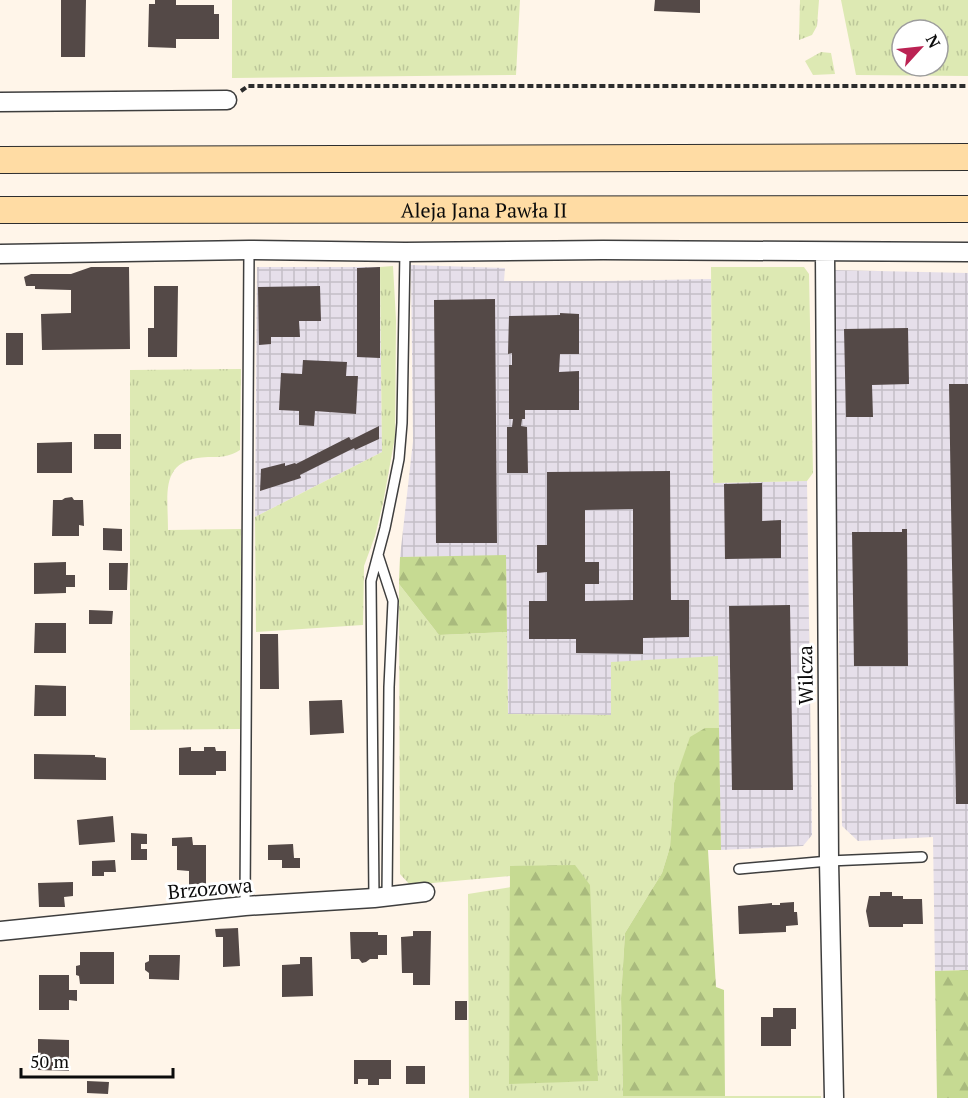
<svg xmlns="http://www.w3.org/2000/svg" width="968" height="1098" font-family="'PT Serif',serif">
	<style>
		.industrial { fill: url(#industrial-grid) }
		.grass { fill: url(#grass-tufts); fill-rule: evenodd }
		.forest { fill: url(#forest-firs) }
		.building { fill: #544947; fill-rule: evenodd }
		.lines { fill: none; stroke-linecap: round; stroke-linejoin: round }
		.service-casing { stroke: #3e3e3e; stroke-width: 12 }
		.minor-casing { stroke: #3e3e3e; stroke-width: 21 }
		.secondary-casing { stroke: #2d2d2d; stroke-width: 28 }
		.path { stroke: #2d2d2d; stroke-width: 4; stroke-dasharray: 6 3; stroke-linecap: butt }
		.service { stroke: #fff; stroke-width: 9 }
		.minor { stroke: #fff; stroke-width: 18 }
		.secondary { stroke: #ffdca4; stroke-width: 26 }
		.labels { text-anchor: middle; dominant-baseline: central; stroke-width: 6; stroke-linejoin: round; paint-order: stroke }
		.street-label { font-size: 20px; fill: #0b0b0b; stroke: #fff }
	</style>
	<defs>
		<pattern id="industrial-grid" width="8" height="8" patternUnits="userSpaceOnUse" patternTransform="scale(1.5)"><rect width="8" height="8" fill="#e6dfea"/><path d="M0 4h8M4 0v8" fill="none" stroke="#c4bec7"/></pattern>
		<pattern id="grass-tufts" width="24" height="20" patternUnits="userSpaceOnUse" patternTransform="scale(1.5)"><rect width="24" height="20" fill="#dde9b3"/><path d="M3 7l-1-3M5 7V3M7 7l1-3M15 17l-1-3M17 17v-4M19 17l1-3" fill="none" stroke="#bcc699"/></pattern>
		<pattern id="forest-firs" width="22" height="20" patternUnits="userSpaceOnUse" patternTransform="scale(1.5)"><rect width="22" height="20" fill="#c6da92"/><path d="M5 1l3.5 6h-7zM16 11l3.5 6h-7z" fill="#a9ba7d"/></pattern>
	</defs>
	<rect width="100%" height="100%" fill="#fff5e9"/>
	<path class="industrial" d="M411,265L505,268L504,281H604L711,279L713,483L807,481L812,835L803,846L721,850L717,657L611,715L508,714L506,556L400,557L413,441Z
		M257,267H380L382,452L255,517Z
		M833,270L968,273V970L935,971L933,837L858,841L842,826Z"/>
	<path class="grass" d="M232,0H520L516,75L232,78Z
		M800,0H819L817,26L812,35L799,40Z
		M841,0H968V76L856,75ZM902,30H938V66H902Z
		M821,52L831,53L835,74L813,75L805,61Z
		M393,266L396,320L395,437L383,503L375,536L364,566L363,625L256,632L255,517L382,452L380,267Z
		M711,267H804L809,274L813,473L807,481L713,483Z
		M241,369L240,450C230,457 219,457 208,457C159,459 168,492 168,530L241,529L240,729L130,730V370Z
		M399,584L439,635L507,632L508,714L611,715V662L718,656L719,728H705L683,761L674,783L670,847L662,873L625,933L621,998L623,1096H821V1098H469L468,894L511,887L509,1083L598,1081L510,867L511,876L410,885L400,874Z"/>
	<path class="forest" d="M506,555L507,632L439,635L399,584L400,557Z
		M705,728H719L721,850H708L716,987L724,990L725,1096H623L621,998L625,933L662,873L670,847L674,783L690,737Z
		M575,865L590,885L598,1081L509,1084L510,866Z
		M968,970V1098H937L935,971Z"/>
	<path class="building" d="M61,0H86L85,57H61Z
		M155,0H176V5H214V14H219V39H176V48L148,47L149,4H155Z
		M655,0H700V13L654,11Z
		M91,267H129L130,349L42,350L41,314L71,313V290L35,289V286H26L24,277L31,274H71Z
		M380,267V358L357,357V268Z
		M154,286H178L177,357H148V328H154Z
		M320,286L321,321H299L300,337H271V344L259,345L258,287Z
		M495,299L497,543H436L434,300Z
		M560,313L579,314V354H560L559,372L579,371V410H525V419H522L521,426L527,427L528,473H507V427H512L513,419H509V365H512V353L508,354L509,316L560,315Z
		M908,328L909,384L872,385L873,417H846L844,329Z
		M6,333H23V365H6Z
		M303,360L347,362L346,376H358L356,414L315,411L314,426L299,425V411L279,410L281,373L302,374Z
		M949,384H968V804H956Z
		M379,426V439L355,450L354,448L300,475L301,478L260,491L261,469L285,463V466L295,463L296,464L349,437L351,440Z
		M94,434H121V449H94Z
		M72,442V473H37V443Z
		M670,471L671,600H689V637L643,638V654L576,653V639H529V601H547V572L537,573V545H547V472ZM633,509V600L585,601V584H599V562H585V510Z
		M762,483V521L781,520V558L725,559L724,484Z
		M72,497L74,500H83L84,526L79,525V536H52L53,500H62L65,498Z
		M103,528L122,529V551L103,550Z
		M902,529H907L908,666H854L852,532H902Z
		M66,562V575H75V587H66V593L34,594V563Z
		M109,563H128L127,590H109Z
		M790,605L793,790H732L729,606Z
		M89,610L113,611L112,624H89Z
		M35,623H66V653H34Z
		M260,634H278L279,689H260Z
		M35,685L66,686V716H34Z
		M342,700L344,733L310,735L309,701Z
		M191,747V751H204V747H215L216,751H226V771H216V775H179V748Z
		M34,754L95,755V757L106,758V780L34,779Z
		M113,816L115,842L79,845L77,820Z
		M131,833L147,834V844H141V849H147V860H131Z
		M192,837L193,845H206V885H189V871L177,870V846H172V838Z
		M293,844L294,858H300V868H282V860H268V845Z
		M115,860L116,872H104V876H92V861Z
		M73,882V896L64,897L65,907H39L38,883Z
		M880,892H892V896H903V899H922L923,924H903V927H869L866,911L869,896H880Z
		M794,902V912H797L798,925L786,926V932L739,934L738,906L772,903V905H780V903Z
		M238,928L240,966L223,967V937H216L215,929Z
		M413,931H431L430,985H413V973H402L401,937L413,936Z
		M350,932H378V935H387V955H378V959H370L366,962L362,963L359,959H351Z
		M80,952H114V984H80L79,976L76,975V966L80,965Z
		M149,955H180L179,980L149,979V973L145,970V963L149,961Z
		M300,957H312L313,996L282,997V965L300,964Z
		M39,975H69V990H77V1001L69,1000V1010H39Z
		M455,1001H467V1020H455Z
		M773,1008H796V1029H791V1046H761V1017H773Z
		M38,1039L69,1040V1071L38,1070Z
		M354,1060H391V1079H379V1085H368V1079H358V1084H354Z
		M406,1066H425V1084H406Z
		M87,1081L109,1082L108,1094L87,1093Z"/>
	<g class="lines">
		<defs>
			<path id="service" d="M378,555L393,601L389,687L387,896
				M739,869L829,861L922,857
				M374,898L371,581L385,528L399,459L402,423L405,252
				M245,906L249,250"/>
			<path id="minor" d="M0,102L227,100
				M825,253L829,861L834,1097
				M0,254L249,250L405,252L603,250L968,252
				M0,931L245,906L374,898L425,892"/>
			<g id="secondary">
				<path d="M0,160L968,157"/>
				<path id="s1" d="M0,210L968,209"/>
			</g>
		</defs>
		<use href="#service" class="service-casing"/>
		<use href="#minor" class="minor-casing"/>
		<use href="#secondary" class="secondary-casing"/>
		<path class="path" d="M241,91L248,86H968"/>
		<use href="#service" class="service"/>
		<use href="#minor" class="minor"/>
		<use href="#secondary" class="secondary"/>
	</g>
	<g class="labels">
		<g class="street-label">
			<text stroke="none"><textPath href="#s1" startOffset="484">Aleja Jana Pawła II</textPath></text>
			<text transform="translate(805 675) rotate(-91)">Wilcza</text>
			<text transform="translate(210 888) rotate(-5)">Brzozowa</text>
		</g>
	</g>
	<g transform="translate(920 48) rotate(63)"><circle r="28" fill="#ffffff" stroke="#9d9d9d" stroke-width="1.5"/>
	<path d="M0-4.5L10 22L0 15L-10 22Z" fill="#bb2253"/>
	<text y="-9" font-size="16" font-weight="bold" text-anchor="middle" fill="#0b0b0b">N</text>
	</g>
	<path d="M21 1068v9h152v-9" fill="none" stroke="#0b0b0b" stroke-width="3"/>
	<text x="30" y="1068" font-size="18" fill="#0b0b0b" stroke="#ffffff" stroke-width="4.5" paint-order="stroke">50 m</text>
</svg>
